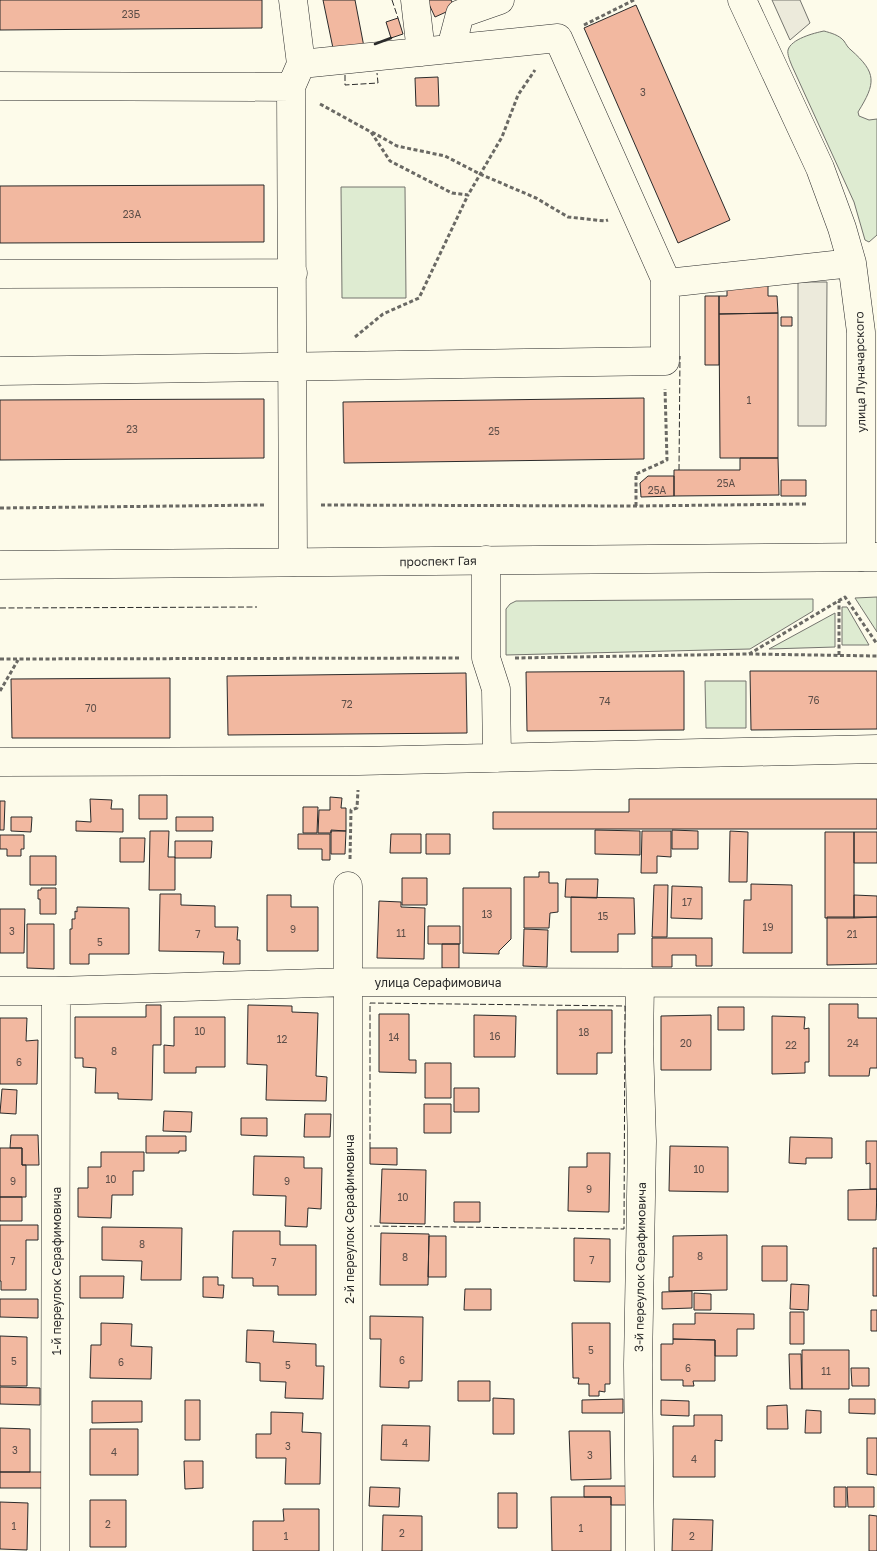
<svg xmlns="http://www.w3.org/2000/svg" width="877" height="1551" font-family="'Golos Text',sans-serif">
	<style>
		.green { fill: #deebd1; stroke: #74746e }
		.parking { fill: #eceadb; stroke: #74746e }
		.building { fill: #f2b8a0; stroke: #2b2b2b }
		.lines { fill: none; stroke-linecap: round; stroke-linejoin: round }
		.minor-casing { stroke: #2b2b2b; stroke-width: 29 }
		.major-casing { stroke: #2b2b2b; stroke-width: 29 }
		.path { stroke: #6a6964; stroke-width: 3; stroke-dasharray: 4 2.5; stroke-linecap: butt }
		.minor { stroke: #fdfbea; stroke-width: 28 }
		.major { stroke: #fdfbea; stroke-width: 28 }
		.fence { stroke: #2b2b2b; stroke-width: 1; stroke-dasharray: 6 2.5; stroke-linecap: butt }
		.wall { stroke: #2b2b2b; stroke-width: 2.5 }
		.labels { text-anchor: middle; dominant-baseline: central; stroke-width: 4; stroke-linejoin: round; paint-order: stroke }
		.number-label { font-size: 10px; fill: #5d4e48 }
		.street-label { font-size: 12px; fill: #2b2b2b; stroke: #fdfbea }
	</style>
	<rect width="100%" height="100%" fill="#fdfbea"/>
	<path class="green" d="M824,31C831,33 839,35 844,41C846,44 848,48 851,50C877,73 876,83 858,112L859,116L869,120L877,119V235L869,242L865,240L854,202L792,66C790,61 787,54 788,50C791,39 814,33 824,31Z
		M341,187H405L406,298H342Z
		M877,597V632L855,598Z
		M813,599V611L750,649L506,655V609L510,604L516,601Z
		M842,607H847L869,645H842Z
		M835,613V647L769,649Z
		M705,681H746V728H706Z"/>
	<path class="parking" d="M772,0H800L810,23L790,40Z
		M798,282H827L826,426H798Z"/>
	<path class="building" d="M0,0H262V28L0,30Z
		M323,0H355L364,47L334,53Z
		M427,0H451L455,8L435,17Z
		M636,5L730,220L678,243L584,28Z
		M398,18L403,34L391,38L386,22Z
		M438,77L439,106H416L415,78Z
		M264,185V242L0,243V186Z
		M727,283H768V296H777L778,313L719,314V296H727Z
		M705,296H719V365H705Z
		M778,313V458H720L719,314Z
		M781,317H792V326H781Z
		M644,398V459L344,463L343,402Z
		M264,399V458L0,460V400Z
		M740,458H778L779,495L674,496V470H740Z
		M648,476H674V496L641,497L640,483Z
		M781,480H806V496H781Z
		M684,671V730L527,731L526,672Z
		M750,671H877V729L751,730Z
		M466,673L467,733L228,735L227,676Z
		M170,678V738H12L11,679Z
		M139,795H167V819H139Z
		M330,797L342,798L341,808H346V831L331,830V833H318L319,810H330Z
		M90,799L112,800L111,809H123V832L76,831V821L91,822Z
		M629,799H877V829H493V812H629Z
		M0,801H5L4,830H0Z
		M303,807H318L317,833H303Z
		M11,817H32L31,832L11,831Z
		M176,817H213V831H176Z
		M595,830L640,831V855L595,854Z
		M672,830L698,831V849H672Z
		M150,831H169L168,857H175V890H149Z
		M331,831H346L345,854H331Z
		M642,831H671V857L657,856V873H641Z
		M730,831L748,832L747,882H729Z
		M825,832H854V918H825Z
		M854,832H877V863H854Z
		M298,834H330V860H322V849H298Z
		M391,834H421V853H390Z
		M426,834H450V854H426Z
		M0,835H24V849H21V856H7V849H0Z
		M120,838H145L144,862H120Z
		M175,841H212L211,858H175Z
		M30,856H56V885H30Z
		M539,872H549V883H558V912L550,913L549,928H524V877H539Z
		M402,878H427V905H402Z
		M566,879H598L597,898L565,897Z
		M751,884L792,885V953H743L744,900H751Z
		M654,885H668L667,937H652Z
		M672,886L702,887V919L671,918Z
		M41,888H56V914H40V899H38V890H41Z
		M463,888H511V939L499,951V954L463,953Z
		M160,894H181V905L215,906V927H238L237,940H240V964H223L224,952L159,951Z
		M267,895H291V907H318V951H267Z
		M854,895L877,896V917L854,918Z
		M571,897L634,898L635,934H618V952H571Z
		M379,901L401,902V907L425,908L424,959L377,958Z
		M77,907L129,908V954H89V964H70V929H72V919H75V911L77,912Z
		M0,909H25L24,953H0Z
		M827,917H877V964L827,965Z
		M27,924H54V969L27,968Z
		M428,926H460V944H428Z
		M524,929L548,930L547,967L523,966Z
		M652,938H712V966H696V955H672V967H652Z
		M442,944H459V968H442Z
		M829,1004H858V1018H877V1068H870L869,1076H829Z
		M146,1005H161V1045H153L152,1100L118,1099V1093H95L96,1068L83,1067V1058H75V1017H146Z
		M248,1005L292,1006V1012L318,1013L316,1076L327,1077L326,1101L266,1100L267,1065L247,1064Z
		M718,1007H744V1030H718Z
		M557,1010H612V1053H597V1074H557Z
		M379,1014H409V1060H416V1073L379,1072Z
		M474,1015L516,1016L515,1057H474Z
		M711,1015V1070H661V1016Z
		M772,1016L805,1017L804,1029L809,1028V1062H805V1073L772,1074Z
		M174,1017H225V1067H196V1073H164V1045L174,1046Z
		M0,1018H27L26,1041L38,1040L37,1084H0Z
		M425,1063H451V1098H425Z
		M454,1088H479V1112H454Z
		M2,1089L17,1090L16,1114L0,1113Z
		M424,1104H451V1133H424Z
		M164,1111L192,1112L191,1132L163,1131Z
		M305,1114H331L330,1137H304Z
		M241,1118H267V1136L241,1135Z
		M11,1135H38L39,1165H22V1148H10Z
		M146,1136H186V1151H179V1153H146Z
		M790,1137L832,1138V1158H806V1164L789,1163Z
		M866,1141H877V1202V1189H870V1163L866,1164Z
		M670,1146L728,1147V1192L669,1191Z
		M0,1148H22V1165H26V1197H0Z
		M370,1148H397V1165L370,1164Z
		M101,1152H144V1171H133V1195H112L111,1218L78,1217V1188H88V1167H101Z
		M587,1153H610L609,1212L568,1211L569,1167H587Z
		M254,1156L304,1157V1168H322L321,1209L308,1208L307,1227L285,1226L286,1196L253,1195Z
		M382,1169L426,1170L425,1224L380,1223Z
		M877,1189L876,1220H848V1190Z
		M0,1197H22V1221H0Z
		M454,1202H480V1222H454Z
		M0,1225H38V1240H26V1290H1V1281H0Z
		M102,1227L182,1228L181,1280H141L142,1261L102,1260Z
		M233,1231H280V1245H316V1295H278V1286H253V1278H232Z
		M381,1233L429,1234L428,1285H380Z
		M727,1235V1290L669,1291V1277H673V1236Z
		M429,1236H446V1277H428Z
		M574,1238L610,1239V1282L574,1281Z
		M762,1246H787V1281H762Z
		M873,1248H877V1296H873Z
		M80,1276H124L123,1298H80Z
		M203,1277H218V1285H224L223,1298L203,1297Z
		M791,1284L809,1285L808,1310L790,1309Z
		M465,1289H491V1310H464Z
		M692,1291V1308L662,1309V1292Z
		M694,1293L711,1294V1310H694Z
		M0,1299H38V1318L0,1317Z
		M871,1310H877V1331H871Z
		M790,1312H804V1344H790Z
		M695,1313L754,1314V1329H737V1356H715V1340L673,1339V1324H695Z
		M370,1316L423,1317L422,1381H409V1388L380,1387L381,1339H370Z
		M101,1323L132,1324L131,1346L152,1347L151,1379L90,1378L91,1345H101Z
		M572,1323H610V1384H605V1392L599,1391V1396H589V1384H578L579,1378H573Z
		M247,1330L274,1331L273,1342L316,1344V1366H324L323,1399L285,1398L286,1382L260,1381V1363L246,1362Z
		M0,1336L27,1337V1386H0Z
		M673,1339L715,1340V1381H693L694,1386H683V1380H661V1344H673Z
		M802,1350H849V1389H802Z
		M789,1354H801L802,1389H790Z
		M851,1368H869V1386H852Z
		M458,1381H490V1401H458Z
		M0,1387L40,1388V1405L0,1404Z
		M493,1398L514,1399V1434H493Z
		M623,1399V1413H582V1400Z
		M849,1399H875V1414L849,1413Z
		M185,1400H200V1440H185Z
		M661,1400L689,1401V1416L661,1415Z
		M92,1401H142V1422L92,1423Z
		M787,1405L788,1429H767V1406Z
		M806,1410L821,1411V1433H805Z
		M271,1412L303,1413L302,1432L321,1433L320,1484H285L286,1458H256V1434H271Z
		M694,1415H722V1441L715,1440V1477H673V1426H694Z
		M382,1425L430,1426L429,1461L381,1460Z
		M0,1428L30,1429V1472H0Z
		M90,1429H138V1475H90Z
		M569,1431H610L611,1479L571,1480Z
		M867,1438H877V1475L867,1474Z
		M184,1461H203V1488L185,1489Z
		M0,1472H42V1488H0Z
		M584,1486H629V1505H611V1497H584Z
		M370,1487L400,1488L399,1507L369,1506Z
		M834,1487H846V1507H834Z
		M847,1487H874V1507H848Z
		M498,1493H517V1528H498Z
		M551,1497H611V1551H552Z
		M90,1500H126V1547H90Z
		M0,1502L28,1503L27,1550L0,1549Z
		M283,1509H319V1551H253V1521H284Z
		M383,1515L422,1516V1551H382Z
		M869,1515L877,1516V1551H869Z
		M673,1519L713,1520L712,1551H672Z"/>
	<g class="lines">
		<defs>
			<path id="minor" d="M293,0L301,64L558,38L667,283L852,263
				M415,0L421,52
				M742,0L820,168L842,228L852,263L861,332V557
				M451,48L460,14L500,0
				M0,86L291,87
				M0,274L293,273
				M0,371L665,361V277
				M486,560V658L496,689L497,758
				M293,562L291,87L301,64
				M0,762L359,761L877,749
				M348,886V1551
				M640,983L639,1045L642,1141L638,1365L640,1551
				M0,991H56L349,982L877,983
				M55,1551L56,991"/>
			<path id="major" d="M0,565L877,557"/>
		</defs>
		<use href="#minor" class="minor-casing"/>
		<use href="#major" class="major-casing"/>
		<path class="path" d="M584,25L634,0
			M320,104L371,132L390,161L452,193L468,195L502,137L518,95L535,70
			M372,132L397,146L445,156L480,174L536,198L568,217L605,221L608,220
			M355,337L383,314L419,298L468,195
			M321,505L636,506L806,504
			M636,506V474L667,460L665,389
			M0,508L264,505
			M749,654L845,597L877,644
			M839,655V601
			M515,658L749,654L877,656
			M0,659L459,658
			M0,691L18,660
			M350,859L351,810L357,808L358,790"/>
		<use href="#minor" class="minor"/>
		<use href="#major" class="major"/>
		<path class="fence" d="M392,0L398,18
			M345,75V85L378,83L377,73
			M679,470L680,356
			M0,608L257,607
			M370,1148V1003L625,1006L624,1229L370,1226"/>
		<path class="wall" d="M375,44L391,38"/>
	</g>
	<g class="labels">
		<g class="number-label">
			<text x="131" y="14">23Б</text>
			<text x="643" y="92">3</text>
			<text x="132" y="214">23А</text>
			<text x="749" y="400">1</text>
			<text x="132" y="429">23</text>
			<text x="494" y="431">25</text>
			<text x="726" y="483">25А</text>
			<text x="657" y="490">25А</text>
			<text x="814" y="700">76</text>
			<text x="605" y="701">74</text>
			<text x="347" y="704">72</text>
			<text x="91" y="708">70</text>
			<text x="687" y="902">17</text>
			<text x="487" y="914">13</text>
			<text x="603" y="916">15</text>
			<text x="768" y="927">19</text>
			<text x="293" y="929">9</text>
			<text x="12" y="931">3</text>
			<text x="401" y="933">11</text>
			<text x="198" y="934">7</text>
			<text x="852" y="934">21</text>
			<text x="100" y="942">5</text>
			<text x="200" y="1031">10</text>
			<text x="584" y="1032">18</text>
			<text x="495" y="1036">16</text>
			<text x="394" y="1037">14</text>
			<text x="282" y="1039">12</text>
			<text x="686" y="1043">20</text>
			<text x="853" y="1043">24</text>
			<text x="791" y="1045">22</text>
			<text x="114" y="1051">8</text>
			<text x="19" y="1062">6</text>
			<text x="699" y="1169">10</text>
			<text x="111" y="1179">10</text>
			<text x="13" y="1181">9</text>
			<text x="287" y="1181">9</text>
			<text x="589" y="1189">9</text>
			<text x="403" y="1197">10</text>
			<text x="142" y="1244">8</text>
			<text x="700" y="1256">8</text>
			<text x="405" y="1257">8</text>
			<text x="592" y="1260">7</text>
			<text x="13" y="1261">7</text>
			<text x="274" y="1262">7</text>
			<text x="591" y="1350">5</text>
			<text x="402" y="1360">6</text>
			<text x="14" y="1361">5</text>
			<text x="121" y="1362">6</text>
			<text x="288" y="1365">5</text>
			<text x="688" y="1368">6</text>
			<text x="826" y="1371">11</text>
			<text x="405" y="1443">4</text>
			<text x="288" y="1446">3</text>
			<text x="15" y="1450">3</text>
			<text x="114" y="1452">4</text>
			<text x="590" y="1455">3</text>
			<text x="694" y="1459">4</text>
			<text x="108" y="1524">2</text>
			<text x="14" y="1526">1</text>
			<text x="581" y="1528">1</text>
			<text x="402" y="1533">2</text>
			<text x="286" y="1536">1</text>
			<text x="692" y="1536">2</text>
		</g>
		<g class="street-label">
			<text transform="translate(860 372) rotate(-91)">улица Луначарского</text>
			<text transform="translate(438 561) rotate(-1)">проспект Гая</text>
			<text x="438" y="982">улица Серафимовича</text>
			<text transform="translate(349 1219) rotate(-90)">2-й переулок Серафимовича</text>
			<text transform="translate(640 1267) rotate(-89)">3-й переулок Серафимовича</text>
			<text transform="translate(56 1271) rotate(-90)">1-й переулок Серафимовича</text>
		</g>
	</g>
</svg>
